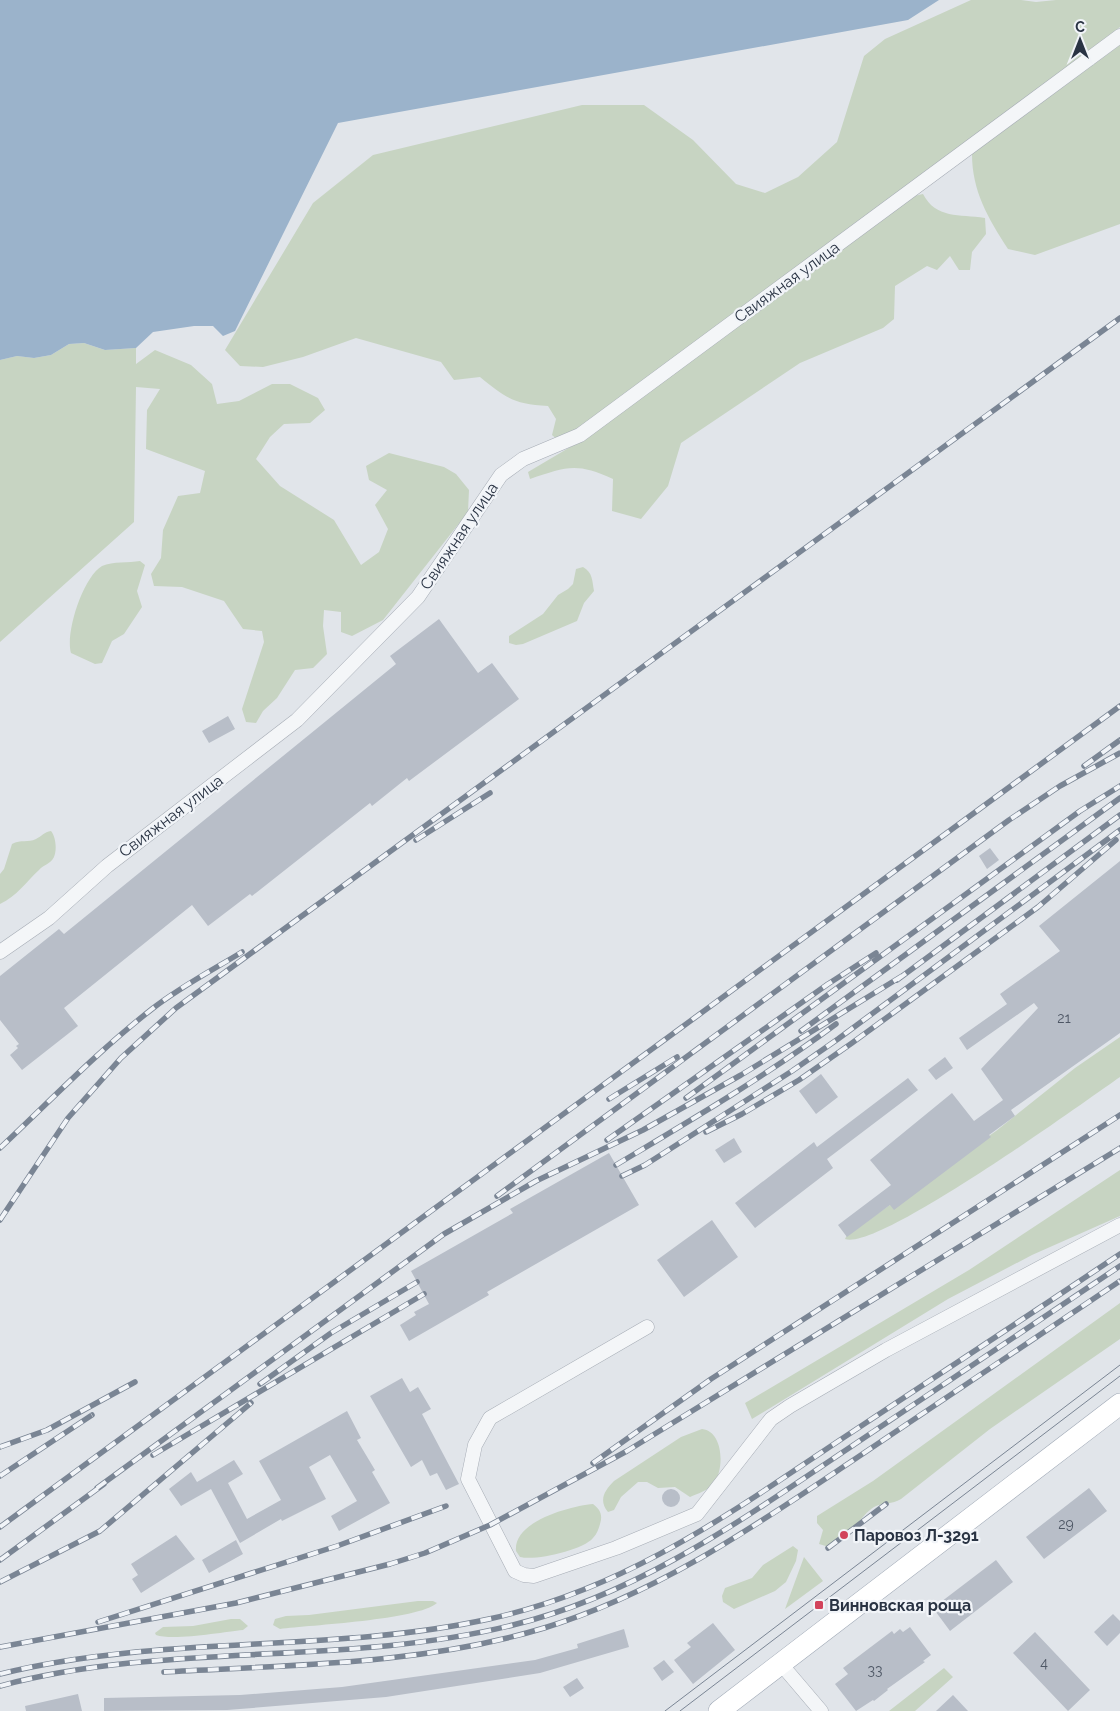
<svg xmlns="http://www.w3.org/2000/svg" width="1120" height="1711" font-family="Raleway,sans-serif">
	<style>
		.green { fill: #c7d4c2 }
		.water { fill: #9bb3cb }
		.building { fill: #b8bec8 }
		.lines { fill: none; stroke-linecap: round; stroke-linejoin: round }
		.street-casing { stroke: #a6acb5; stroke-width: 15 }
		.primary-casing { stroke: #a0a9b6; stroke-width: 22 }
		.street { stroke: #f4f6f8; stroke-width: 14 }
		.primary { stroke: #fff; stroke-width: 21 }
		.tram { stroke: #7a8594; stroke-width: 1 }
		.rail-casing { stroke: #7a8594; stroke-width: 5.5 }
		.rail { stroke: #f1f4f8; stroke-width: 4; stroke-dasharray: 11; stroke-linecap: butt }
		.poi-dot { fill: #d2435b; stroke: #f1f4f8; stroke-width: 2 }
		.labels { text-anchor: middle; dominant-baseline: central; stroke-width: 4.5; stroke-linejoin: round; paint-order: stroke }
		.number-label { font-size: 14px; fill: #4d5664 }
		.street-label { font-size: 16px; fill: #293343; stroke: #f1f4f8 }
		.poi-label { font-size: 16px; font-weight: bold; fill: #293343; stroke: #f1f4f8; text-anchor: start }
	</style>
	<rect width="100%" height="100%" fill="#e1e5ea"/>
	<path class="green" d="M971,0H1021L1036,2L1056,0H1120V27L780,283L560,442L552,435L556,419L548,406C514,404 506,398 480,377L454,380L441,362L356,338L303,357L263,367L240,366L225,350L313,203L373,155L582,105H644L693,140L736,184L765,193L798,177L837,142L864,56L885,39Z
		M1120,45V224L1035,255L1008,249C988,218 972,191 972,154Z
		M923,194C936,219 959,214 985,218L986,234L972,252L970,270H959L950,256L937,270L927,266L895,286L894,319L883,328L800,363L681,443L668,486L641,519L612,511L613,479C576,462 566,467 530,479L528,472L577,443L914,196Z
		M84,343L105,350L136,348V364L155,350L191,365L212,384L217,404L239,401L272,384H290L318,398L325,410L310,423L284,424L270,437L256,459L280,486L334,520L361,565L379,552L388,529L375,505L387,490L369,480L366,466L389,453L444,467L456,474L469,490L468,512L383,620L352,636L341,632V612L324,610L323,626L327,654L313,668L295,670L277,698L263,711L256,723L246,722L242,709L264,642L262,631L243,629L224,601L182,587L154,586L151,574L161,558L163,530L178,496L200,493L205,471L146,449L147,410L160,389L136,387L134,522L0,642V360L17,356L34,358L51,355L69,344Z
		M140,561L145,565L137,591L142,607L124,634L112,641L102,663L95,664L71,653C65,633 83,577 102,566C113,561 129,563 140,561Z
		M583,567C593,573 592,580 594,591L584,603L577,621L523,644L516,645L509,643V636L543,614L558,595L568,589L573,584L576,569Z
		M51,831C56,837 57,850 54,857C51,864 43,865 39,870C26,882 17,896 0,904V874L4,869L12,844C21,839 28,843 36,839C42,836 44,832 51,831Z
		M1120,1037V1077C1084,1102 877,1252 845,1239L847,1235L996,1131L1075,1068Z
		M1120,1170V1216L1032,1255L948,1299L752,1419L745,1403L969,1270Z
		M1120,1303V1339L990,1429L901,1499C892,1505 883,1502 874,1507C859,1516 851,1541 829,1547L819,1544L823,1530L817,1523V1516L873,1481Z
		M702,1429C723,1431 725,1468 714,1483C707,1491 699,1493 690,1497L675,1487L658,1488L647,1482H638L621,1497L614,1510L608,1512C598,1500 605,1490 614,1481L681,1437Z
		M593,1504C600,1509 603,1515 600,1524C599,1528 597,1534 593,1538C583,1550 536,1561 520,1557L516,1551C513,1521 571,1506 593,1504Z
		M793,1546L798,1550L796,1561L786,1582L775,1591L734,1609L723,1602L722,1596L725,1588L752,1578L763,1565Z
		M804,1557L823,1581L785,1609Z
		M418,1601H433L437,1603C418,1620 310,1625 280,1629L273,1625L275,1619L286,1616L309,1615Z
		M231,1619H240L248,1626L243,1630C223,1632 173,1641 156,1635L155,1633L163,1627L193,1626Z
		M944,1668L953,1677L915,1711H889Z"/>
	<path class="water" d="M0,0H939L908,20L338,123L235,331L223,336L213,326H194L153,332L136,348L105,350L84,343L69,344L51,355L34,358L17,356L0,360Z"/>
	<path class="building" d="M439,619L478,673L492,663L519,699L409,781L407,778L372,806L370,803L252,896L250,894L208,926L192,905L64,1008L78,1026L22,1070L10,1055L18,1048L16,1046L19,1044L0,1020V976L59,929L64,934L315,730L396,664L390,656Z
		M228,716L235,729L209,743L202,731Z
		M990,848L999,860L987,869L979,856Z
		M1120,861V1033L1011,1110L1015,1116L989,1135L991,1137L894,1210L890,1205L847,1237L838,1225L891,1185L870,1160L952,1093L974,1121L1003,1100L981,1069L1038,1008L1034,1003L967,1050L959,1038L1007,1004L1000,994L1060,951L1039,926Z
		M945,1057L953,1068L936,1080L928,1070Z
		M821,1074L838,1097L816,1114L799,1091Z
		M908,1078L918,1090L827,1159L833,1168L755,1228L735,1203L814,1142L817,1147Z
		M734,1138L742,1152L724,1163L715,1150Z
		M609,1153L639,1205L487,1292L489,1295L409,1341L400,1325L416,1315L414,1312L429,1304L411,1271L513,1213L510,1209Z
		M712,1220L738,1257L684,1297L657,1260Z
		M402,1378L410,1392L418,1387L431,1409L422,1414L459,1484L446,1490L437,1473L430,1476L422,1460L411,1467L370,1396Z
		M347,1411L361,1438L357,1440L375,1470L372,1472L390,1503L339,1531L331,1516L357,1501L330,1455L309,1467L326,1499L282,1521L281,1519L240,1543L211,1489L181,1506L169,1489L191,1472L197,1482L234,1460L243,1474L228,1483L247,1519L281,1500L259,1461Z
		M1089,1488L1107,1511L1044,1559L1026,1537Z
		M662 1498a9 9 0 1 1 18 0a9 9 0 1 1-18 0Z
		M176,1535L195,1559L141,1593L132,1579L138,1575L131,1564Z
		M236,1540L243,1554L209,1573L202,1560Z
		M996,1560L1013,1582L950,1631L933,1608Z
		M1113,1614L1120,1621V1633L1107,1646L1094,1632Z
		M713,1623L735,1650L693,1684L674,1660L691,1647L687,1643Z
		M910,1627L931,1655L923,1661L925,1662L887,1689L888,1690L874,1701L873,1700L856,1711L835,1684L848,1674L843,1668L892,1631L894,1634L900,1629L903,1632Z
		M624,1629L629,1647L540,1673L386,1697L227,1710L104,1711V1698L240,1695L342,1687L535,1660L578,1648L577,1644Z
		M1035,1632L1090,1690L1068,1711L1013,1653Z
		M664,1660L674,1672L662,1681L653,1668Z
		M577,1678L584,1688L570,1697L563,1687Z
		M78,1694L82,1711H26L25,1706Z
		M953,1695L968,1711H936Z"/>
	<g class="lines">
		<defs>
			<path id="street" d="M0,952L49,918L107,866L297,720L418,597L501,475L523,459L580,435L1120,36
				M647,1327L490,1418L475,1445L468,1479L515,1571L524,1575L534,1576L616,1548L697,1514L771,1419L790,1406L886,1350L1120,1225
				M781,1664L821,1711"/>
			<path id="primary" d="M719,1711L1120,1404"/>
		</defs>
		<use href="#street" class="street-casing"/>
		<use href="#primary" class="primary-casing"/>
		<use href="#street" class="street"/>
		<use href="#primary" class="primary"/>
		<path class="tram" d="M665,1711L1120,1365
			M680,1711L1120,1376"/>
		<defs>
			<path id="rail" d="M1084,766L1120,740
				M416,840L490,793
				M897,980L1120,815
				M801,1031L1120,798
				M686,1098L1080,811L1120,786
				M609,1099L677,1057
				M706,1132L742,1114L799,1080L852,1043L1038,907L1116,840
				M607,1140L828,984L876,953
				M0,1148C50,1101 98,1051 152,1009C180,987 211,971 242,952
				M616,1165C691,1120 766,1076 836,1024
				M622,1176L645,1165L792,1071L838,1039L1120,830
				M497,1196L1009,820L1060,786L1120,753
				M0,1220L68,1118L121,1058L176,1008L1120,318
				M260,1384L331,1333L417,1282
				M0,1447L47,1430L135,1382
				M153,1455L424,1294
				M593,1463L711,1379L1120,1115
				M0,1476L92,1415
				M97,1488L444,1234L536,1181L643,1130L741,1075L902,976
				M0,1527L1120,706
				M828,1548L886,1504
				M0,1560L104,1484
				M0,1582L100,1531L251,1403
				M98,1622L337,1546L446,1506
				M0,1647L236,1603L390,1564L425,1553L490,1525L627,1451L1120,1148
				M164,1672C290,1665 422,1665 544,1628C659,1593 756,1525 855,1459C944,1399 1032,1340 1120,1281
				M0,1674C161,1634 329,1654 489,1619C626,1589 729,1514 843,1438C935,1377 1028,1316 1120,1254
				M0,1686C167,1641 345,1667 513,1625C639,1594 743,1519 849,1448C939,1387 1030,1327 1120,1266"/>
		</defs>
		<use href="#rail" class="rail-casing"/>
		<use href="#rail" class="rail"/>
	</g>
	<g class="poi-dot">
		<circle cx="844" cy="1535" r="5"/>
		<rect x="814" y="1600" width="10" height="10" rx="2.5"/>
	</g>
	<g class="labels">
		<g class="number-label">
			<text x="1064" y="1018">21</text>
			<text x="1066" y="1524">29</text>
			<text x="1044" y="1663">4</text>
			<text x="875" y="1670">33</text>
		</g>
		<g class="street-label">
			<text transform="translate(787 282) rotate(-36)">Свияжная улица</text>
			<text transform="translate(459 536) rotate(-56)">Свияжная улица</text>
			<text transform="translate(171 816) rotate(-37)">Свияжная улица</text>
		</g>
		<g class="poi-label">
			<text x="854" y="1535">Паровоз Л-3291</text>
			<text x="829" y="1605">Винновская роща</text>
		</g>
	</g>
	<g transform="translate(1080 40)" stroke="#f1f4f8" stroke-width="4" paint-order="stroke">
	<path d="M0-4L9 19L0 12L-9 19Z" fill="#293343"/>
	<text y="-8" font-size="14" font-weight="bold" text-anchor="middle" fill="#293343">С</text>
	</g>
</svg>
